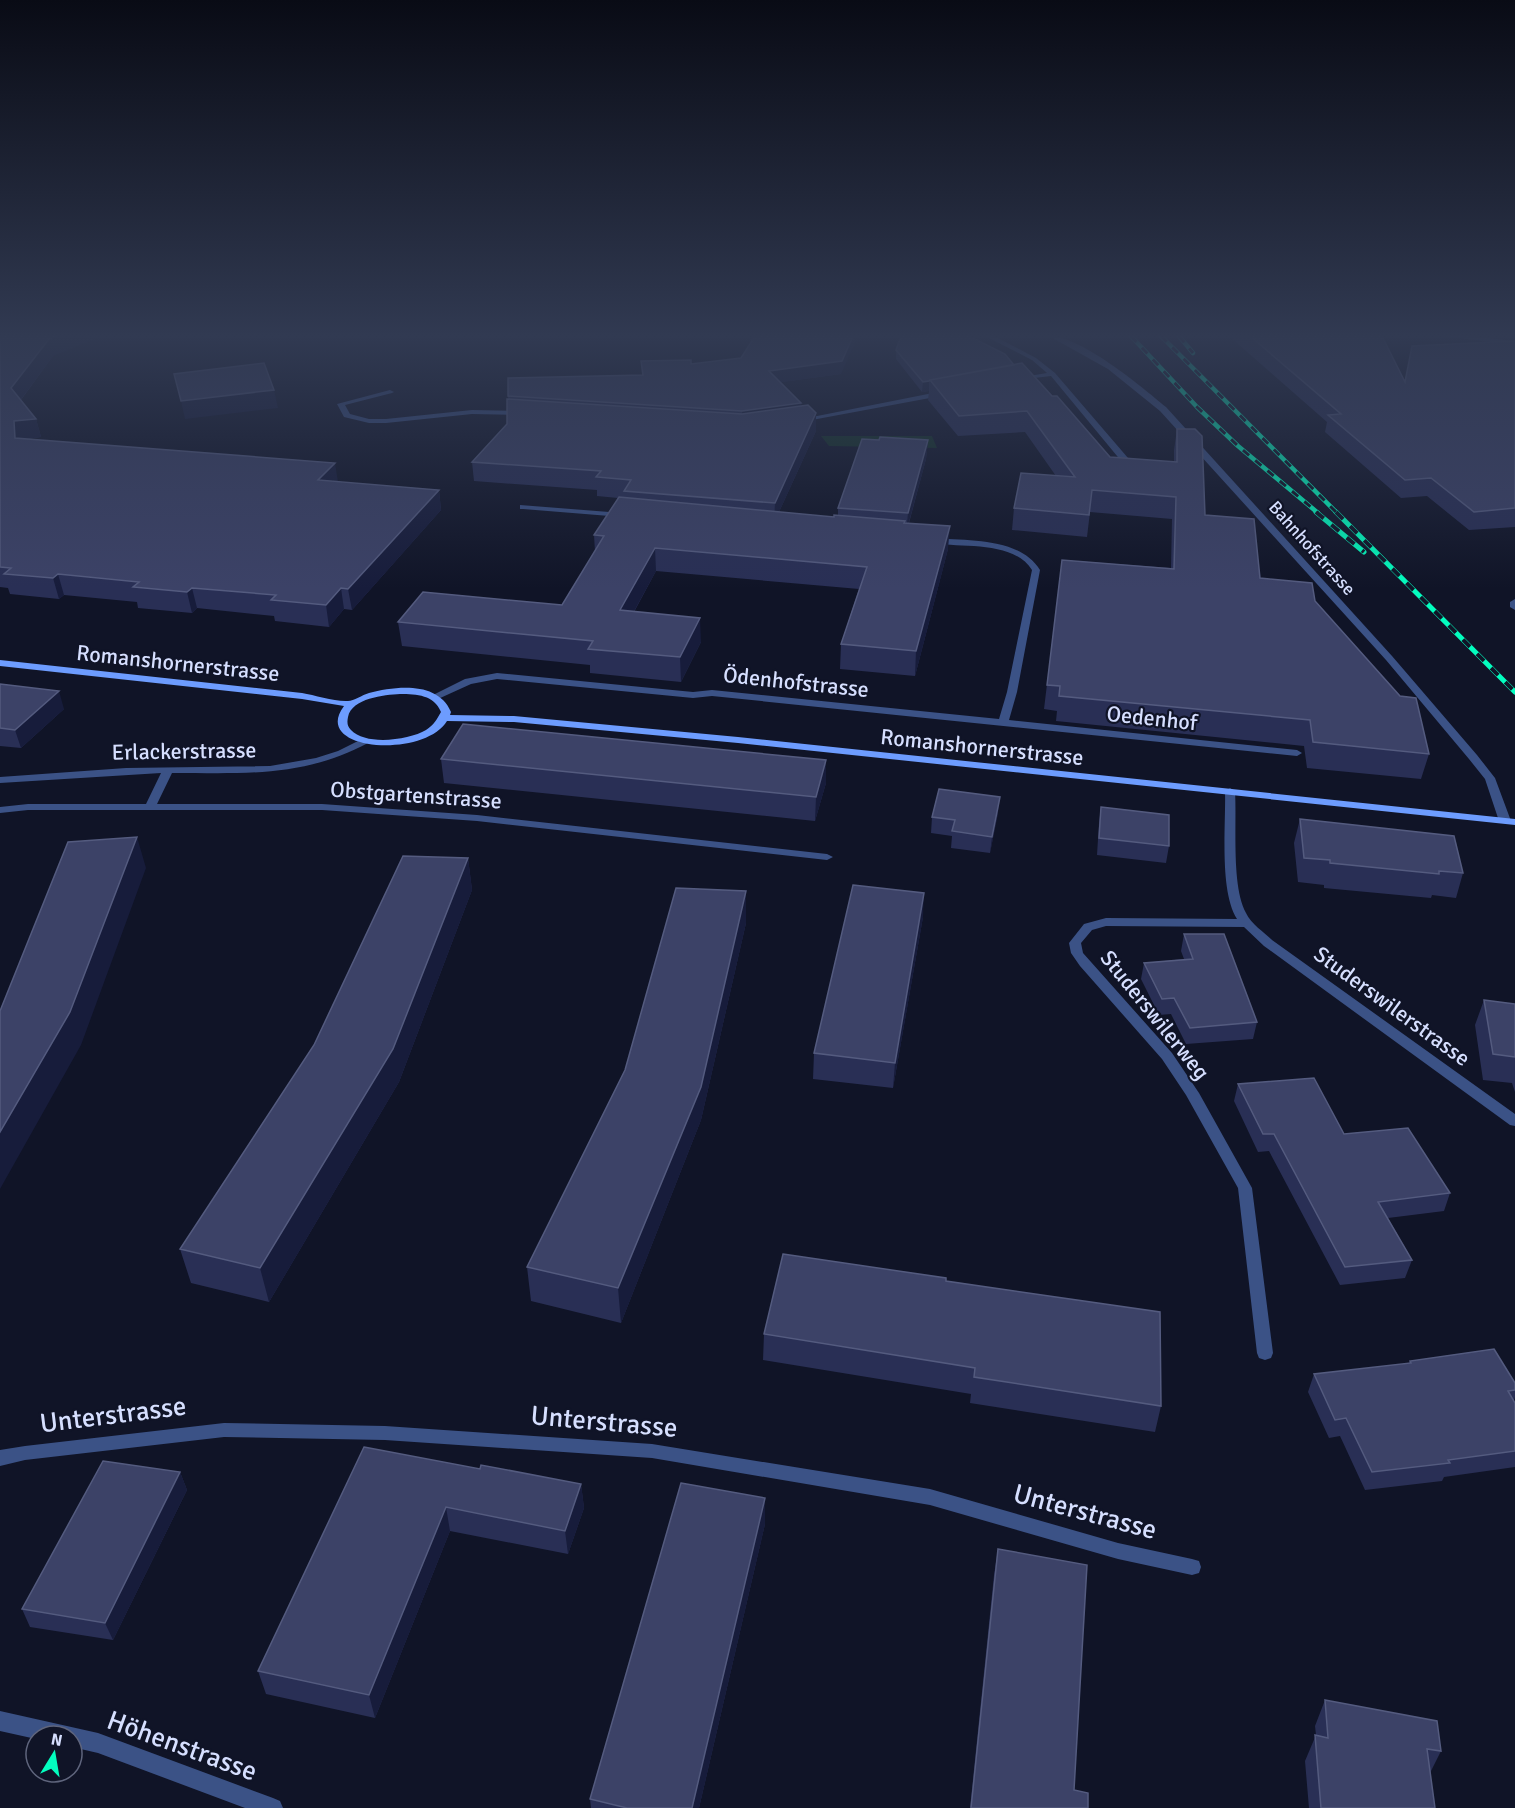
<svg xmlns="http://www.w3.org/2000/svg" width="1515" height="1808" font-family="Signika,sans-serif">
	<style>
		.green { fill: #133125 }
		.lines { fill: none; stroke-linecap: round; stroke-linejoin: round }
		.street { fill: #3b5286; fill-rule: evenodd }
		.secondary { fill: #6d9cfe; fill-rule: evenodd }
		.rail-far1-casing { stroke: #03febf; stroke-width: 4.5 }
		.rail-casing { stroke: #03febf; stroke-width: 5 }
		.rail-far1 { stroke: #101427; stroke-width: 3; stroke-dasharray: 8; stroke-linecap: butt }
		.rail { stroke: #101427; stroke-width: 4; stroke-dasharray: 10; stroke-linecap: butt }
		.wall { fill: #292f55 }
		.shaded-wall { fill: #171c3b }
		.building { fill: #3c4267; stroke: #545b7f; stroke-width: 1.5 }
		.labels { text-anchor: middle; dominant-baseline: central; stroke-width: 4.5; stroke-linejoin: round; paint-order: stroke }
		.far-street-label { font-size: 18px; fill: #d6dfff; stroke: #101427 }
		.street-label { font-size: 22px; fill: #d6dfff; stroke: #101427 }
		.near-street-label { font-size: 27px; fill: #d6dfff; stroke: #101427 }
	</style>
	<rect width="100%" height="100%" fill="#101427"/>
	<path class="green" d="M821,436H932L937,448L829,446Z"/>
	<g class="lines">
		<path class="street" d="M985,336H994L1036,358L1055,373L1128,458V462H1122L1051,376L1017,380V378L1047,373L1032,360Z
			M1049,336C1081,336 1141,386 1166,407L1392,656L1477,755L1495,778L1511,821L1509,823H1501L1499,821L1485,779L1469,759L1386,660L1160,411L1108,369Z
			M1443,336H1468L1515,341V345Z
			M390,390L394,392L392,393L345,405L350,414L369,419H386L472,410L523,411L527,413L523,415L472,414L386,423H369L344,417L337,404Z
			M943,391H946V395L801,422L797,420Z
			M520,505L622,513L626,515L622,517L523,509H520Z
			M933,538C968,541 1019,537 1040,570L1017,692L1009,720L1297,750L1302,753L1297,756L712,696L693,698L497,679L471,684L438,699H430L429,697L465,679L497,673L693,692L712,690L999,719L1007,692L1032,570C1013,540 960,548 930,543V539Z
			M1515,599V610L1510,607V602Z
			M364,738L369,741L368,743C302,778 243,773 172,773L157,804H322L477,815L827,854L833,857L827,860L477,821L322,810H28L0,813V807L28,804H146L161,773L0,783V777L126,768L270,766L316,758L338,751Z
			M1230,788L1235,791C1237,823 1231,886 1246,913C1251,924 1264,932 1272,940L1515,1114V1126L1510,1125L1264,946L1244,927L1106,926L1092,930L1081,943L1083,953L1172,1053L1199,1093L1252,1188L1273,1353L1271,1358L1265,1360L1259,1358L1257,1353L1238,1188L1186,1095L1162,1059L1080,966L1071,953L1069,943L1084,924L1106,918L1237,919C1219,891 1226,825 1225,791Z
			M224,1423L385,1426L652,1444L930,1489L1118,1543L1192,1559L1199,1561L1201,1567L1199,1573L1192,1575L1118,1559L930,1505L652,1458L385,1440L224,1437L25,1460L0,1466V1450L25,1446Z
			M0,1711L98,1733L273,1798L280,1801L283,1808H245L98,1753L72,1747V1736H36V1739L0,1731Z"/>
		<path class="secondary" d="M0,660L302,693C315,695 335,702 348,701C354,701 362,695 369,693C396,686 438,681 451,712L450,715L514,716L738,737L1515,819V825L738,743L514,722L447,721C424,759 310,751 344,706L302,699L0,666ZM400,694C417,694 434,695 441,712C437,719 434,725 426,730C409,740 366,746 351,730C347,726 347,722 348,717C352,698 384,695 400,694Z"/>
		<defs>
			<path id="rail-far1" d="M1131,336L1197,407L1238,446L1318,513
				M1161,336L1337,513
				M1179,336L1193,353"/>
			<path id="rail" d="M1316,512L1364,552
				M1336,512L1515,692"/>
		</defs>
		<use href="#rail-far1" class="rail-far1-casing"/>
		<use href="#rail" class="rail-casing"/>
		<use href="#rail-far1" class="rail-far1"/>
		<use href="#rail" class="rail"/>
	</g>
	<path class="wall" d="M0,336L53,356L21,400L36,419L41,437L27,439L338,482L439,490L441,510L352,610L344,609L329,627L275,621L274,616L197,608L192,613L138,608L137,602L64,595L59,599L10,594L8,588L0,587Z
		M1229,336H1382L1405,381L1412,346L1515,341V527L1469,530L1427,496L1401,498L1325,432L1327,422Z
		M896,350L1014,365L1052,396L1110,457L1174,462V450L1177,429L1205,515L1260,578L1315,601L1429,754L1421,779L1307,768L1304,746L1056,721L1057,711L1044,709L1062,560L1171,568L1172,519L1090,512L1087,537L1012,530L1014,508L1056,476L1025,432L958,436L928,400L929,391L922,392L896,359Z
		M641,361L691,364L841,374L781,382L801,403V406L816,431L779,512L834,517L838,515V508L879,440H928L926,459L909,523L948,549L915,676L840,669L841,644L859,589L656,571L634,612L701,642L681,682L590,673V665L402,646L398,622L562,605L595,552L594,535L618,498L597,496V490L474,481L472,462L507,424L508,396L642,375Z
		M0,684L64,709L21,748L0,746Z
		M441,759L826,783L815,821L444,783Z
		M1101,807L1169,846L1166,863L1097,855L1099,823Z
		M998,813L990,853L951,848L952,836L931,833L932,817Z
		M1300,819L1463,873L1456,898L1432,895L1431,898L1324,888V885L1298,882L1294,843Z
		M468,858L472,890L399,1082L269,1302L191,1283L180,1249L314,1045Z
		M746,891V923L701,1120L621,1323L531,1301L527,1267Z
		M923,917L893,1088L813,1079L814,1053Z
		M1184,934L1257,1022L1253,1039L1186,1044L1171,1014L1159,1015L1141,979L1144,963L1184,959L1181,951Z
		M1484,1000L1515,1004V1092L1512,1083L1483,1080L1475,1025Z
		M1238,1084L1344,1134L1450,1193L1444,1211L1388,1218L1412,1260L1405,1278L1340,1285L1269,1151L1258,1152L1234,1101Z
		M946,1281L1161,1406L1155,1432L970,1403L971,1394L763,1360L764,1334Z
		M1410,1361L1515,1383V1397L1514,1401L1515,1403V1467L1444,1477L1442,1481L1365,1490L1340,1436L1329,1438L1308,1392L1314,1374L1408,1364Z
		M480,1469L581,1484L584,1508L568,1554L450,1531L375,1718L266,1694L258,1671Z
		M180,1472L187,1490L113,1640L30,1627L22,1609Z
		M765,1498V1524L699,1808H591L590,1799Z
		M998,1549L1074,1790L1088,1808H970L994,1575Z
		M1325,1700L1441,1751L1430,1773L1435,1808H1309L1305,1761L1316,1735L1315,1726Z"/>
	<path class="shaded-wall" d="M56,336H102L53,356L16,406L11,388L49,339Z
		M853,336H858L841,374L769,384V371Z
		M929,381V391L922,392L923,382Z
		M274,390L278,408L185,419L181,401Z
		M801,403V416L742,424V411Z
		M816,413V431L774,523L775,503Z
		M36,419L41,437L19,440L15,438L14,421Z
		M928,440L926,459L906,533L908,513Z
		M335,463L338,482L318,480Z
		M439,490L441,510L352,610L348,589Z
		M950,526L948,549L915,676L916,651Z
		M655,548L656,571L621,635L620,610Z
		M58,574L64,595L59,599L53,578Z
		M192,588L197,608L192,613L187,592Z
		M341,588L344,609L329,627L326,605Z
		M700,618L701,642L681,682L680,657Z
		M59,691L64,709L21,748L15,730Z
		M826,760V783L815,821L816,797Z
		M1000,797L998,813L990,853L992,837Z
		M137,837L146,868L81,1045L0,1189V1132Z
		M468,858L472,890L399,1082L269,1302L260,1268Z
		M746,891V923L701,1120L621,1323L618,1288Z
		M924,893L923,917L893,1088L895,1063Z
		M180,1472L187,1490L113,1640L105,1623Z
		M581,1484L584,1508L568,1554L565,1531Z
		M765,1498V1524L699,1808H692Z
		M446,1507L450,1531L375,1718L369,1695Z"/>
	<path class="building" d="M0,336H56L49,339L11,388L36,419L14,421L15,438L335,463L318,480L439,490L348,589L341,588L326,605L271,600L276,595L192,588L187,592L133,587L139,582L58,574L53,578L4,574L11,568L0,567Z
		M755,336H853L842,361L769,371L801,403L742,411L508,396V378L643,375L641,361L691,360V364L741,358Z
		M901,336H969L1005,354L1014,365L930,380L929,381L923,382L896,350Z
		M1250,336H1382L1405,382L1412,346L1515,341V508L1474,512L1431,478L1405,480L1328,415L1341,414Z
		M264,363L274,390L181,401L174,374Z
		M1022,363L1052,396H1057L1110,457L1177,462V429H1195L1202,436L1205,515L1254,519L1260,578L1312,583L1315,601L1400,696L1416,698L1429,754L1313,742L1310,720L1059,696L1060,686L1047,685L1062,560L1174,569L1176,497L1092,490L1089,515L1014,508L1021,473L1075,477L1027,411L959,416L930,380Z
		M507,399L742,414L808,405L816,413L775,503L624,491L631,480L596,477L601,471L472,462L507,424Z
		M880,437L928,440L908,513L838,508L862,439L879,440Z
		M619,497L834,517V515L905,521L904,523L950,526L916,651L841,644L867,567L655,548L620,610L700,618L680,657L588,649L593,641L398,622L423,592L562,605L604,536L594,535Z
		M0,684L59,691L15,730L0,728Z
		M463,724L826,760L816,797L441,759Z
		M939,789L1000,797L992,837L952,831L955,820L932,817Z
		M1101,807L1169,815V846L1099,838Z
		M1300,819L1454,836L1463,873L1439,871V874L1330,863V860L1304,858Z
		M137,837L70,1012L0,1132V1011L68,842Z
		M403,856L468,858L393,1049L260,1268L180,1249L314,1045Z
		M853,885L924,893L895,1063L814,1053Z
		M676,888L746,891L701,1087L618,1288L527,1267L625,1070Z
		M1184,934H1224L1257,1022L1190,1028L1174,998L1162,999L1144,963L1193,959Z
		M1484,1000L1515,1004V1057L1493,1054Z
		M1314,1078L1344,1134L1408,1128L1450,1193L1378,1202L1412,1260L1345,1267L1274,1134H1263L1238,1084Z
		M783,1254L946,1278V1281L1160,1312L1161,1406L974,1377L975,1368L764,1334Z
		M1494,1349L1515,1383V1390L1508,1391L1515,1403V1451L1448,1460L1450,1463L1372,1472L1346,1418L1335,1420L1314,1374L1411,1363L1410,1361Z
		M364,1447L480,1469L481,1465L581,1484L565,1531L446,1507L369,1695L258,1671Z
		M103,1461L180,1472L105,1623L22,1609Z
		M681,1483L765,1498L692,1808H627L590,1799Z
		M998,1549L1087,1565L1074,1790L1088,1793V1808H971Z
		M1325,1700L1437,1721L1441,1751L1427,1749L1435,1808H1321L1315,1735L1328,1738Z"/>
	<linearGradient id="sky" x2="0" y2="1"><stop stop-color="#090b15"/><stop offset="0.57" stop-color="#313a52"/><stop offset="1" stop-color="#313a52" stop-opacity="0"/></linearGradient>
	<rect width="1515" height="589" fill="url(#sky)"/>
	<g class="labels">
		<g class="far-street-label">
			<text transform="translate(1312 548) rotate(48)">Bahnhofstrasse</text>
		</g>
		<g class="street-label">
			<text transform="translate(178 663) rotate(6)">Romanshornerstrasse</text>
			<text transform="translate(796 682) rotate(6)">Ödenhofstrasse</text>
			<text transform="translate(1152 718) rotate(6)">Oedenhof</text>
			<text transform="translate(982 747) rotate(6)">Romanshornerstrasse</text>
			<text transform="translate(184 751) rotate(-1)">Erlackerstrasse</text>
			<text transform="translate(416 795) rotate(4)">Obstgartenstrasse</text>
			<text transform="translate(1392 1006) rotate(36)">Studerswilerstrasse</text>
			<text transform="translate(1155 1015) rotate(51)">Studerswilerweg</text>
		</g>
		<g class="near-street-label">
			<text transform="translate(113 1415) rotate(-7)">Unterstrasse</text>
			<text transform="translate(604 1422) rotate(5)">Unterstrasse</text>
			<text transform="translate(1085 1512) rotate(15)">Unterstrasse</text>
			<text transform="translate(182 1746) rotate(20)">Höhenstrasse</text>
		</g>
	</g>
	<g transform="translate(54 1754) rotate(11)"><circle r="28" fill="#101427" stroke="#5f657d" stroke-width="1.5"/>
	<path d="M0-4.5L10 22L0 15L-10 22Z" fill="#03febf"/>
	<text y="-9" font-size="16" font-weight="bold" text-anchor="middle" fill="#d6dfff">N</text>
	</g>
</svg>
